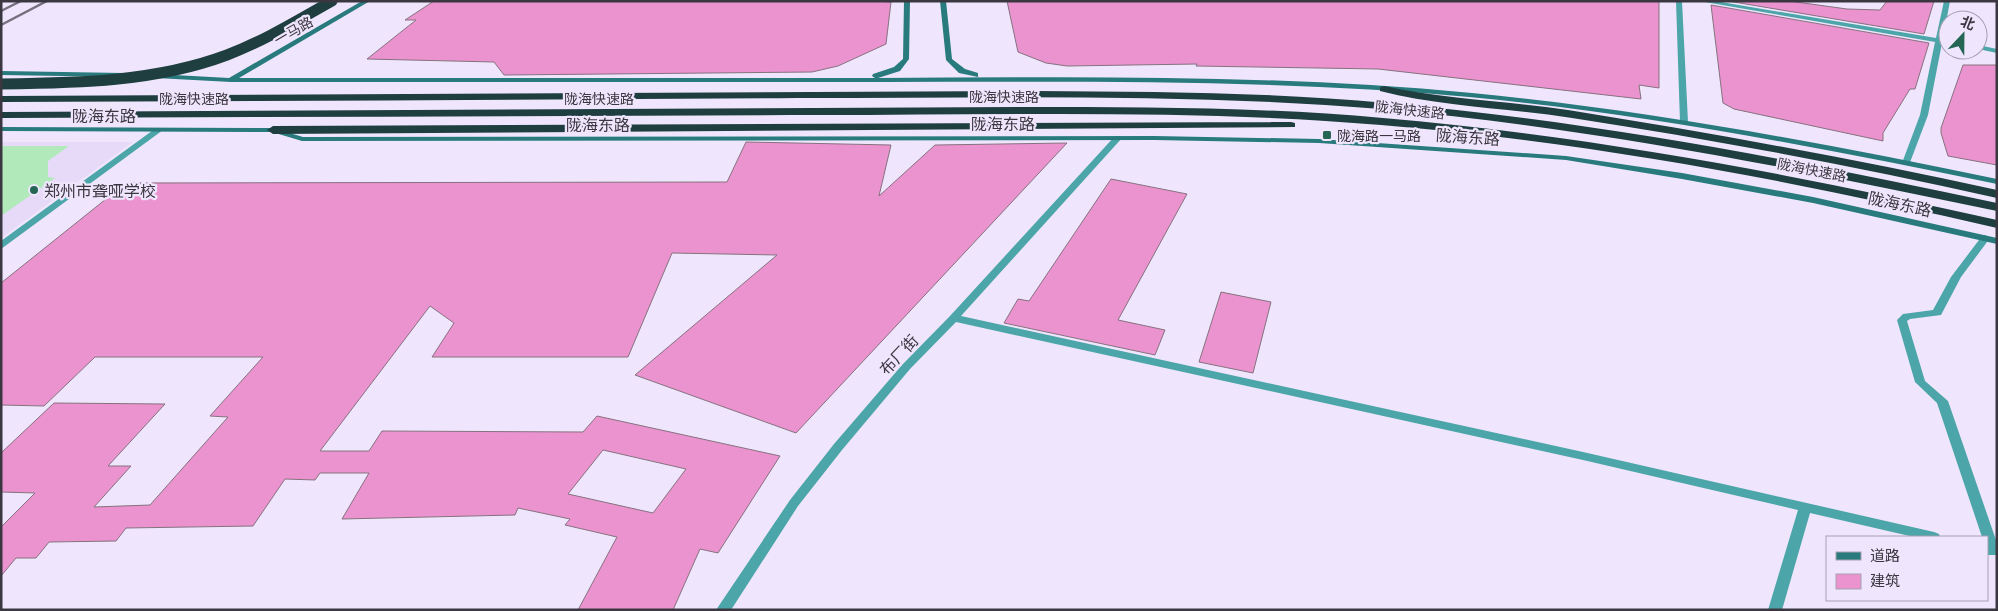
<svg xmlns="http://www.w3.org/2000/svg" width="1998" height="611" font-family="Literata,'Noto Sans SC',serif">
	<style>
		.built { fill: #e6daf8 }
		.green { fill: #b2e9bb }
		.building { fill: #ea93cf; stroke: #86727f; fill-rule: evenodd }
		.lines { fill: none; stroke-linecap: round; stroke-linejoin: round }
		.lane { fill: #4ca5a8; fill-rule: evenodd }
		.street { fill: #4ca5a8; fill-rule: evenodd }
		.secondary { fill: #287a7d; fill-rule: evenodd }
		.highway { fill: #1e3e3f; fill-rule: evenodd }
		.rail { stroke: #76707e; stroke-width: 2.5 }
		.highway-bridge { stroke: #1e3e3f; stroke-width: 11 }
		.poi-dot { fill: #246553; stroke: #efe6fd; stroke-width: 2 }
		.labels { text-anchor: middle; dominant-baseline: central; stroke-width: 4.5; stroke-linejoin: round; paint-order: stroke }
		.far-street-label { font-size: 14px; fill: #3b3740; stroke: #efe6fd }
		.far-poi-label { font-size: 14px; fill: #3b3740; stroke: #efe6fd; text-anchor: start }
		.street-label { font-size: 16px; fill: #3b3740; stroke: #efe6fd }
		.poi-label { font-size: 16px; fill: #3b3740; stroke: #efe6fd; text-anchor: start }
	</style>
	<rect width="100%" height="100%" fill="#efe6fd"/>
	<path class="built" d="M1,142H133L1,238Z"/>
	<path class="green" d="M1,146H69L48,161V177L55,178L1,216Z"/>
	<path class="building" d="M434,1H877L891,2L886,44L838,66L812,72L504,75L494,62L367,59L416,20H405Z
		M1007,1H1659V88L1639,85L1641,99L1378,69L1196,66L1197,64L1067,66L1046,63L1018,52Z
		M1728,1H1789L1847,9L1880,10L1887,1H1934L1924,34Z
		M1711,5L1929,43L1915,89H1910L1883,133V141L1734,109L1723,103Z
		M1963,65H1997V165L1948,156L1941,133V128Z
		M746,142L891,145L879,196L935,145L1067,143L796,433L635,375L777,255L672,253L628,357H432L454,323L430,306L320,451H369L382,431L583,432L597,416L780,456L718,553L700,549L673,610H578L617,537L565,525L570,519L518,508L515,515L342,519L369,473H320L315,480L285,479L253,526L126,528L116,541L49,542L36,558H16L1,576V527L35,493L1,492V453L54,403L165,404L108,466H131L94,507L150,505L228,417L210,416L263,357H95L44,406L1,405V283L126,183L727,182ZM603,450L686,469L653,513L568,494Z
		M1111,179L1187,194L1118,320L1165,330L1155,355L1004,323L1018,299L1029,301Z
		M1221,292L1271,302L1253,373L1199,362Z"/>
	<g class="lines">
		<path class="lane" d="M1699,1H1715L1936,38L1944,1H1950L1943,39L1948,40V44L1942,43L1928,115L1909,165H1906L1902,163L1920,115L1935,42Z
			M1978,45L1997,49V53L1978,49Z
			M156,128H159L163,130L1,249V241Z"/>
		<path class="street" d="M1676,1H1682L1688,122L1684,124L1680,122Z
			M1115,136H1121L1122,138L961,316L1583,452L1934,532L1939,534L1940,537H1914L1810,513L1782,610H1768L1798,510L1583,460L956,322L910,369L842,450L798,506L731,610H716L790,500L834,444L902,365L950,316Z
			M1985,235L1990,238L1961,277L1941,315L1910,319L1907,321L1925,381L1948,401L1997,543V555H1987V537H1982L1937,403L1915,382L1897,320L1903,314L1933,310L1951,277L1982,236Z"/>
		<path class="secondary" d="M362,1H370L239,78H875L872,76L873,74L894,67L903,59L904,1H910L909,59L900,71L878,78C1075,77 1274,74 1472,93C1649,110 1823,143 1997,179V184C1822,148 1647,114 1469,97C1274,79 1078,82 882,82C665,82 448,82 231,82L156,78L152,76L156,74L229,78Z
			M940,1H946L952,59L965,69L978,73V77L959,73L946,60Z
			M1,71L124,73L128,75L124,77L1,75Z
			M1,127L273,128L303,137L1154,136L1319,139L1566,156L1682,173L1813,197L1997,238V244L1813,203L1682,179L1566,160L1319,143L1154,140L302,141L272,132L1,131Z"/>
		<path class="highway" d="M1384,86C1444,99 1507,101 1568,110C1712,133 1855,159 1997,190V198C1856,166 1714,140 1572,118C1508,108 1443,107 1380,91V87Z
			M1036,91C1153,92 1270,92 1387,103C1592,121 1795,160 1997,203V211C1793,168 1588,127 1381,109C1187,93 992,98 797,98C532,100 267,101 1,102V96Z
			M1022,107C1143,107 1263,107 1383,118C1590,136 1794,174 1997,220V228C1794,181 1589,142 1381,125C1194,109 1005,115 817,115C545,116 273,117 1,118V112Z
			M1291,122L1295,123V127L273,134L267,130L273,126Z"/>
		<path class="rail" d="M1,11L21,1
			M1,25L47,1"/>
		<path class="highway-bridge" d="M1,84C77,83 155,82 227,55C264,41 298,20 332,1"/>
	</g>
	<g class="poi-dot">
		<rect x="1322" y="130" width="10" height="10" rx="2.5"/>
		<circle cx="34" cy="190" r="5"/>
	</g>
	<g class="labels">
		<g class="far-street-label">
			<text transform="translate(293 30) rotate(-30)">一马路</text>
			<text x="1004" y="96">陇海快速路</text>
			<text x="194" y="98">陇海快速路</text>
			<text x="599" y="98">陇海快速路</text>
			<text transform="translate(1410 109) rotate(6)">陇海快速路</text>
			<text transform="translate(1812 169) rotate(11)">陇海快速路</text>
		</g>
		<g class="far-poi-label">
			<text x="1337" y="135">陇海路一马路</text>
		</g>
		<g class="street-label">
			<text x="104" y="115">陇海东路</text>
			<text x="1003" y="123">陇海东路</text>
			<text x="598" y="124">陇海东路</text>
			<text transform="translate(1468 136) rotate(4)">陇海东路</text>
			<text transform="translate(1900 203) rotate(12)">陇海东路</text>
			<text transform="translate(898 354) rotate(-47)">布厂街</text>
		</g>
		<g class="poi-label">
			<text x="44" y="190">郑州市聋哑学校</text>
		</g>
	</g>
	<rect width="1998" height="611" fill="none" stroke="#3b3740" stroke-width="5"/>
	<rect x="1826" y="536" width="162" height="65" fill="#efe6fd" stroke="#a7a0b1"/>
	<rect x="1836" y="552" width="25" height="8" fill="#287a7d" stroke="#a7a0b1"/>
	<text x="1870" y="561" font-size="15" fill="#3b3740">道路</text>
	<rect x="1836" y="574" width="25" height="15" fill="#ea93cf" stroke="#a7a0b1"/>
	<text x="1870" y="586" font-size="15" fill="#3b3740">建筑</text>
	<g transform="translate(1963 35) rotate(22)"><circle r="24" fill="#efe6fd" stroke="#a7a0b1"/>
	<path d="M0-4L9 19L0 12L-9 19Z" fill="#246553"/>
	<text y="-8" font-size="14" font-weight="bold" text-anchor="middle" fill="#3b3740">北</text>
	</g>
</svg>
